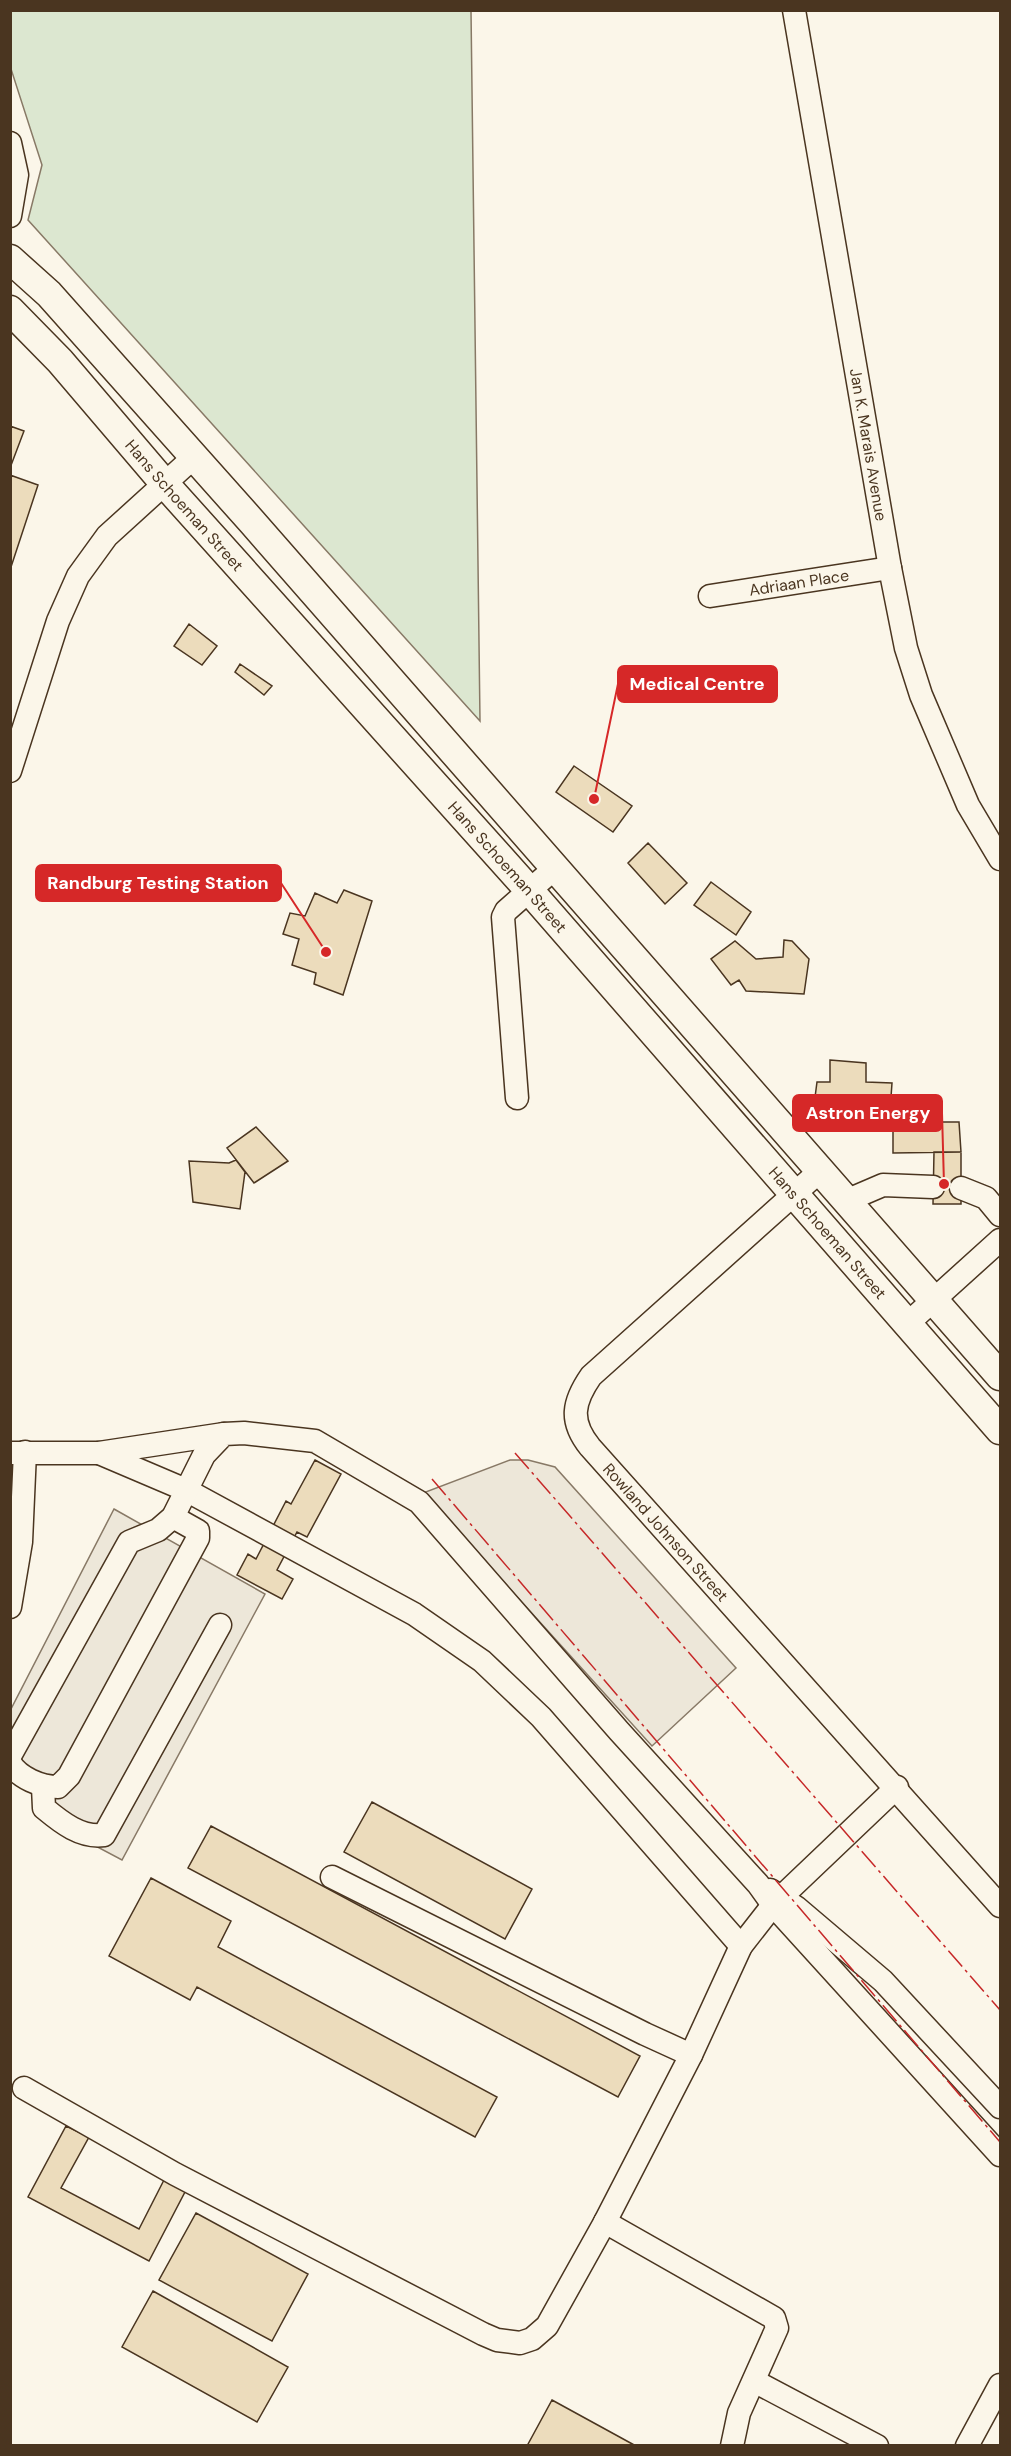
<svg xmlns="http://www.w3.org/2000/svg" width="1011" height="2456" font-family="'DM Sans',sans-serif">
	<style>
		.green { fill: #dce7d0; stroke: #887966; stroke-width: 1.5 }
		.parking { fill: #ede7d9; stroke: #887966; stroke-width: 1.5 }
		.building { fill: #ecdcbc; stroke: #4a3520; stroke-width: 1.5 }
		.lines { fill: none; stroke-linecap: round; stroke-linejoin: round }
		.minor-casing { stroke: #4a3520; stroke-width: 25 }
		.major-casing { stroke: #4a3520; stroke-width: 31 }
		.minor { stroke: #fbf6e9; stroke-width: 22 }
		.major { stroke: #fbf6e9; stroke-width: 28 }
		.power { stroke: #c62828; stroke-width: 1.5; stroke-dasharray: 21 4.5 3 4.5; stroke-linecap: butt }
		.labels { text-anchor: middle; dominant-baseline: central; stroke-width: 4.5; stroke-linejoin: round; paint-order: stroke }
		.street-label { font-size: 16px; fill: #4a3520; stroke: #fbf6e9 }
		.leader { fill: none; stroke: #d62828; stroke-width: 2 }
		.callout-dot { fill: #d62828; stroke: #fbf6e9; stroke-width: 2 }
		.callout { fill: #d62828; stroke: #d62828; stroke-width: 2 }
		.callout-label { font-size: 18px; text-anchor: middle; font-weight: bold; fill: #fff }
	</style>
	<rect width="100%" height="100%" fill="#fbf6e9"/>
	<path class="green" d="M10,11H471L480,721L28,220L42,165L11,69Z"/>
	<path class="parking" d="M510,1460H528L555,1467L736,1668L652,1746L423,1493Z
		M114,1509L265,1594L122,1860L37,1815L32,1792L11,1778L10,1711Z"/>
	<path class="building" d="M10,426L24,431L10,468Z
		M10,475L38,485L11,567H10Z
		M189,624L217,646L202,665L174,646Z
		M240,664L272,686L264,695L235,672Z
		M574,766L632,806L613,832L556,792Z
		M648,843L687,883L665,904L628,863Z
		M711,882L751,912L736,935L694,905Z
		M344,890L372,901L343,995L314,984L316,973L292,965L299,939L283,934L290,913L305,916L315,893L337,903Z
		M784,940L792,941L809,959L804,994L746,991L739,980L731,985L711,959L735,941L756,959L783,957Z
		M830,1060L866,1063V1082L892,1083L890,1111L814,1105L817,1082H830Z
		M893,1122H959L961,1152L893,1153Z
		M256,1127L288,1161L254,1183L227,1148Z
		M934,1152H961V1204H933Z
		M236,1160L245,1172L240,1209L193,1202L189,1161L229,1163Z
		M315,1460L341,1474L307,1537L297,1532L277,1570L293,1579L282,1599L237,1575L248,1554L256,1559L286,1501L291,1504Z
		M372,1802L532,1889L505,1939L344,1852Z
		M211,1826L640,2056L618,2097L188,1868Z
		M151,1878L231,1921L218,1947L497,2097L475,2137L197,1987L190,2000L109,1956Z
		M66,2126L89,2137L61,2188L139,2229L165,2178L186,2190L149,2261L28,2197Z
		M196,2213L308,2274L272,2341L159,2280Z
		M153,2291L288,2367L257,2422L122,2347Z
		M552,2400L636,2446H527Z"/>
	<g class="lines">
		<defs>
			<g id="minor">
				<path id="s1" d="M794,10L890,568L906,648L921,695L968,805L1000,859"/>
				<path d="M10,143L17,175L10,216"/>
				<path id="s2" d="M710,596L890,568"/>
				<path d="M10,771L58,621L78,576L107,536L194,457"/>
				<path d="M517,1098L503,917L506,911L555,868"/>
				<path id="s3" d="M821,1170L591,1376C573,1402 569,1421 590,1447L1000,1906"/>
				<path d="M961,1188L986,1198L1000,1215"/>
				<path d="M848,1200L883,1185L933,1187"/>
				<path d="M907,1324L1000,1240"/>
				<path d="M10,1453H99L224,1434"/>
				<path d="M99,1453L186,1490L414,1614L482,1661L541,1717L741,1946"/>
				<path d="M10,1607L21,1542L25,1452"/>
				<path d="M10,1756L129,1542L158,1530L173,1517L204,1455L224,1434L244,1433L315,1441L419,1502L619,1731L758,1884L773,1905L1000,2155"/>
				<path d="M10,1763C19,1778 41,1787 58,1787L69,1776L198,1538V1531L173,1517"/>
				<path d="M43,1787L44,1808C62,1823 81,1838 104,1835L220,1625"/>
				<path d="M332,1877L645,2034L691,2055"/>
				<path d="M770,1890L797,1908L883,1981L1000,2107"/>
				<path d="M24,2088L175,2174L483,2334L497,2340L520,2343L532,2339L547,2326L605,2222L691,2055L741,1946L773,1905L897,1787"/>
				<path d="M605,2222L774,2318L777,2328L739,2413L732,2446"/>
				<path d="M754,2381L877,2446"/>
				<path d="M967,2446L1000,2385"/>
			</g>
			<g id="major">
				<path d="M10,259L49,294L253,523L1000,1376"/>
				<path id="s4" d="M10,310L60,361L164,483L529,890L1000,1430"/>
			</g>
		</defs>
		<use href="#minor" class="minor-casing"/>
		<use href="#major" class="major-casing"/>
		<use href="#minor" class="minor"/>
		<use href="#major" class="major"/>
		<path class="power" d="M515,1453L1000,2010
			M432,1479L1000,2142"/>
	</g>
	<g class="labels">
		<g class="street-label">
			<text stroke="none"><textPath href="#s1" startOffset="441">Jan K. Marais Avenue</textPath></text>
			<text stroke="none"><textPath href="#s4" startOffset="262">Hans Schoeman Street</textPath></text>
			<text stroke="none"><textPath href="#s2" startOffset="90">Adriaan Place</textPath></text>
			<text stroke="none"><textPath href="#s4" startOffset="747">Hans Schoeman Street</textPath></text>
			<text stroke="none"><textPath href="#s4" startOffset="1233">Hans Schoeman Street</textPath></text>
			<text stroke="none"><textPath href="#s3" startOffset="501">Rowland Johnson Street</textPath></text>
		</g>
	</g>
	<path class="leader" d="M594 799L618 684M326 952L281 883M944 1184L942 1113"/>
	<g class="callout-dot">
		<circle cx="594" cy="799" r="6"/>
		<circle cx="326" cy="952" r="6"/>
		<circle cx="944" cy="1184" r="6"/>
	</g>
	<g class="callout">
		<rect x="618" y="666" width="159" height="36" rx="6"/>
		<rect x="36" y="865" width="245" height="36" rx="6"/>
		<rect x="793" y="1095" width="149" height="36" rx="6"/>
	</g>
	<g class="callout-label">
		<text x="697" y="690">Medical Centre</text>
		<text x="158" y="889">Randburg Testing Station</text>
		<text x="868" y="1119">Astron Energy</text>
	</g>
	<rect width="1011" height="2456" fill="none" stroke="#4a3520" stroke-width="24"/>
</svg>
